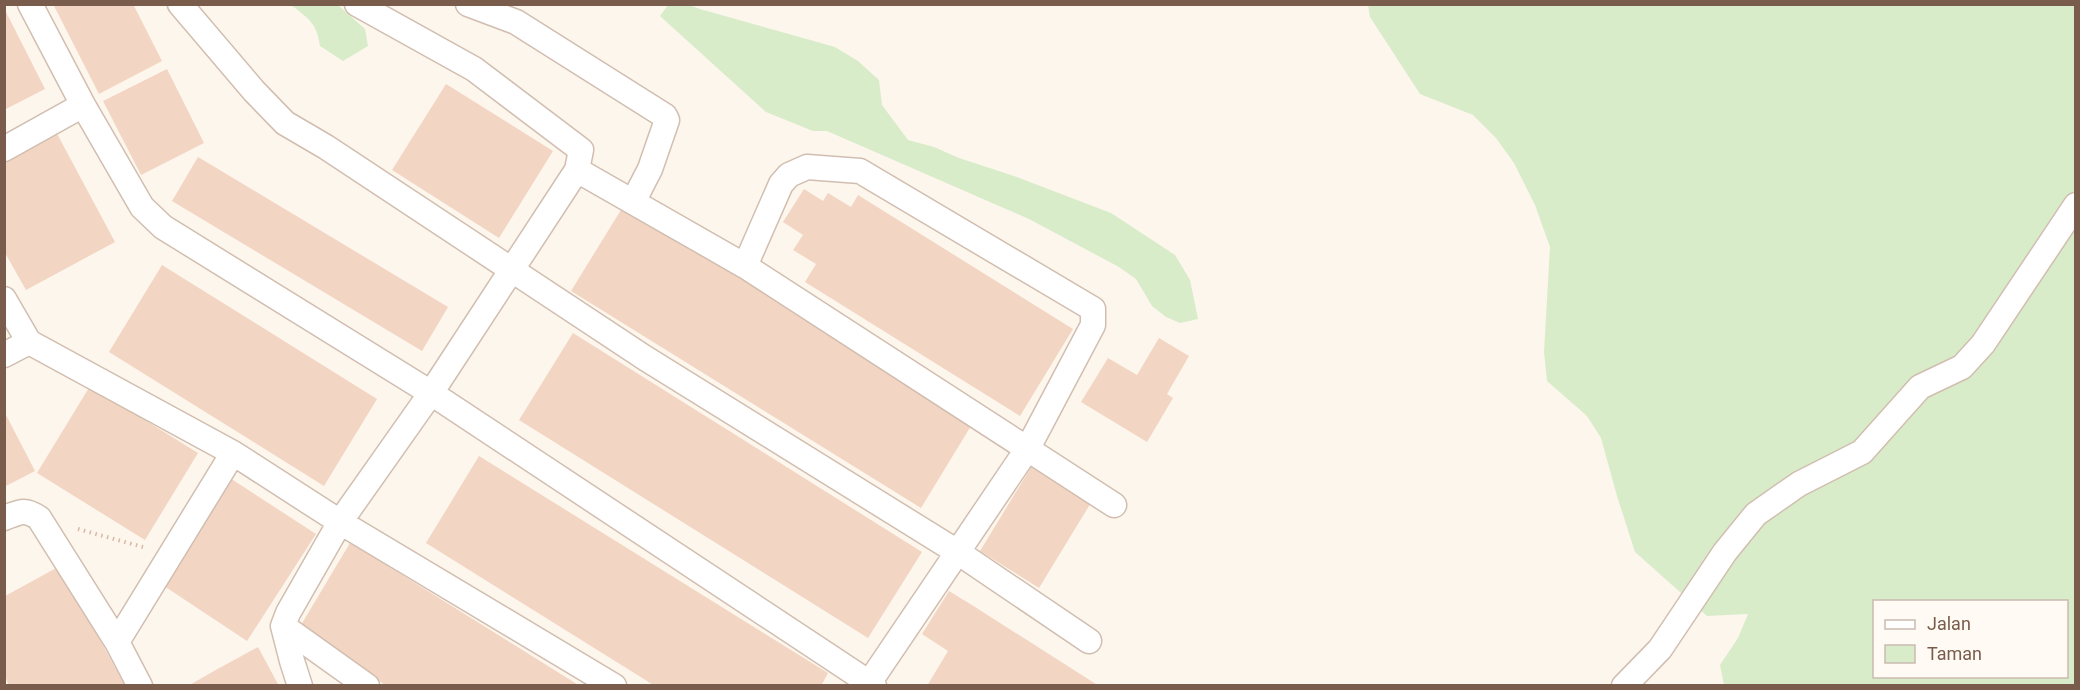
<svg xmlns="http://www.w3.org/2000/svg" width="2080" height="690" font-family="Roboto,sans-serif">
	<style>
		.green { fill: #d8ecc9; fill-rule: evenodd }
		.building { fill: #f3d5c3 }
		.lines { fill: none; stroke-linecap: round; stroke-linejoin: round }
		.street-casing { stroke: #d1beb0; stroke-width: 27 }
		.path { stroke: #d9b8a5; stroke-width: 4; stroke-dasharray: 1.5 4.5; stroke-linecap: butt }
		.street { stroke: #fff; stroke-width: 24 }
	</style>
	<rect width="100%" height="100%" fill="#fdf6ec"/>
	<path class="green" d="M291,5H338L365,29L368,46L343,61L320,46C317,23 308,18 291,5Z
		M668,5H689L700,9L835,47L858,61L879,80L882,105L908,140L934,147L959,158L1014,176L1111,213L1175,255L1190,280L1198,319L1180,323L1166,317L1152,306L1136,279L1119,267L1029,219L827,131H813L766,112L660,16Z
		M1368,5H2075V685H1724L1720,665L1738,638L1748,614L1707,616L1635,552L1617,496L1601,438L1587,416L1547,381L1544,352L1550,247L1535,205L1514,163L1496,138L1473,115L1420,94L1370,17ZM1874,602H2066V676H1874Z"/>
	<path class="building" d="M53,4H133L162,61L99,94Z
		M4,8L45,89L4,110Z
		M167,69L204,143L141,175L103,101Z
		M446,84L553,151L499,238L392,170Z
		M55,130L115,242L26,290L4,251V157Z
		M198,157L448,307L422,351L172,201Z
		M804,189L823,201L828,193L851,207L858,195L1073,329L1020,416L805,282L816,264L793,250L803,235L783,222Z
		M624,205L974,421L921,508L571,291Z
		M162,265L377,399L324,486L109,352Z
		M573,333L922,552L868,638L519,420Z
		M1159,338L1189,356L1167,394L1173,398L1147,442L1081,402L1108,358L1137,375Z
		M90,386L198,453L145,540L37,473Z
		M4,411L35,471L4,487Z
		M479,456L828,673L821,686H655L426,543Z
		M1033,464L1092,501L1039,588L980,551Z
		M230,478L316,534L247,641L161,584Z
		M350,543L378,560L580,686H387L298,630Z
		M60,566L125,686H9L5,676V596Z
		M949,591L975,607L1099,686H927L948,651L922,634Z
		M258,647L279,686H188L214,671Z"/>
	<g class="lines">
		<defs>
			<path id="street" d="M30,4L83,105L142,207L163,227L431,393L874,686
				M180,4L254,91L285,123L326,147L645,358L959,553L1089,641
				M357,4L474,69L581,150L577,170L431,393L340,522L288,613L283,626L367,686
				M468,4L516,22L665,116L667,120L650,169L633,202
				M4,149L83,105
				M577,170L745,266L1114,505
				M745,266L781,184L789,175L807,167L860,171L1093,309V325L1028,448L867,686
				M4,299L29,342L233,453L340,522L614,686
				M4,355L29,342
				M4,518C20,512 24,508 39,518L117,642L140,686
				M283,626L292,661L300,686
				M117,642L233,453
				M1624,686L1660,649L1725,552L1756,514L1799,484L1862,452L1920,387L1962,367L1983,344L2076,205"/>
		</defs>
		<use href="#street" class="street-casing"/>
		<path class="path" d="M78,529L143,547"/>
		<use href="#street" class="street"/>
	</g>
	<rect width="2080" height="690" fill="none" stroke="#7a5c4d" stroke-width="12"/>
	<rect x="1873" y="600" width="195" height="78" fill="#fffaf3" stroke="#cabbb1" stroke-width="1.5"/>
	<rect x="1885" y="620" width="30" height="9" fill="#ffffff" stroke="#cabbb1" stroke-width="1.5"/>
	<text x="1927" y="630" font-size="18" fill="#7a5c4d">Jalan</text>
	<rect x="1885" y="645" width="30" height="18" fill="#d8ecc9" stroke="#cabbb1" stroke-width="1.5"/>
	<text x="1927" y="660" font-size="18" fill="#7a5c4d">Taman</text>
</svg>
